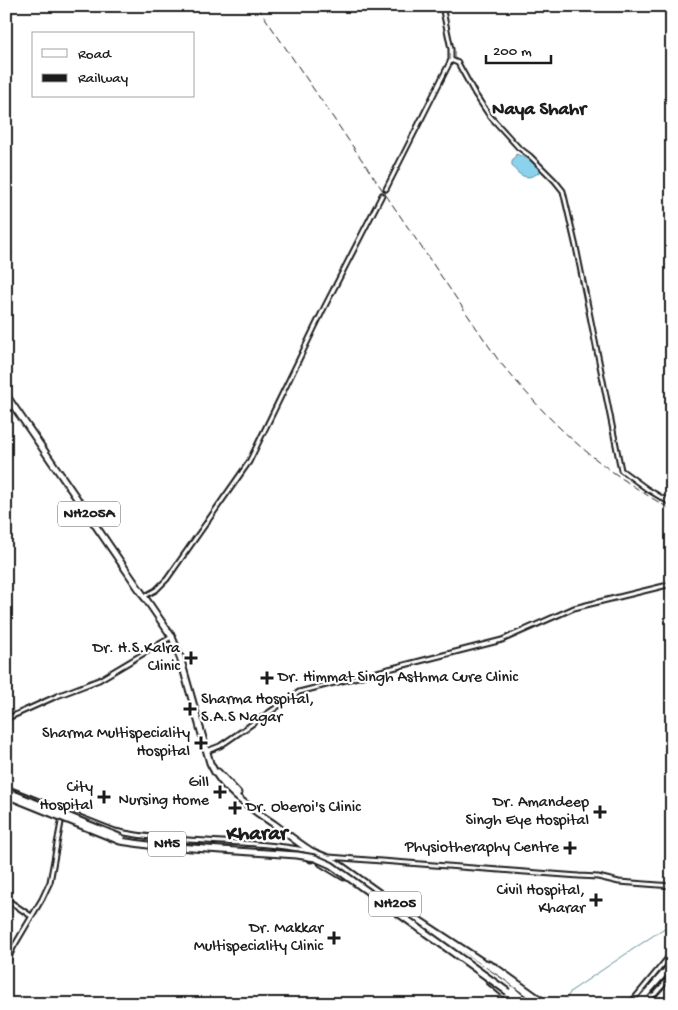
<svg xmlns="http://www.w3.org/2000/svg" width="678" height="1010" font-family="'Gochi Hand',sans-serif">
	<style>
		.water { fill: #8bd3ed; stroke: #5f8a99 }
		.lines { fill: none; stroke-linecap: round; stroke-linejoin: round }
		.stream { stroke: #5f8a99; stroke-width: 1 }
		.secondary-casing { stroke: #1c1c1c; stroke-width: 7 }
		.highway-casing { stroke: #1c1c1c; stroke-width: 9 }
		.secondary { stroke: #fff; stroke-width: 3 }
		.highway { stroke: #fff; stroke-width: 5 }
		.rail { stroke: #1c1c1c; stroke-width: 1; stroke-dasharray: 8 4; stroke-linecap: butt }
		.highway-bridge-casing { stroke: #1c1c1c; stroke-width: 9; stroke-linecap: butt }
		.highway-bridge { stroke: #fff; stroke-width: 5 }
		.poi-dot { fill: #1c1c1c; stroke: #fff; stroke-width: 2 }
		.labels { text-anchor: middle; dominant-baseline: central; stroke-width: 4.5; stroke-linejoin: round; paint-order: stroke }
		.shield { fill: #fff; stroke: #606060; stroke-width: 1 }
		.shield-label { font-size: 15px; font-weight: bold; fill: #1c1c1c }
		.poi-label { font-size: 16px; fill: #1c1c1c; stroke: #fff; text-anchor: end }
		.quarter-label { font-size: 19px; font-weight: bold; fill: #1c1c1c; stroke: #fff }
		.district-label { font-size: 21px; font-weight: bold; fill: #1c1c1c; stroke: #fff }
	</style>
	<rect width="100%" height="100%" fill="#fff"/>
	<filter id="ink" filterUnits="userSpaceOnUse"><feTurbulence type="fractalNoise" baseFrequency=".02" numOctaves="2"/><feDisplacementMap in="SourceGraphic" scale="10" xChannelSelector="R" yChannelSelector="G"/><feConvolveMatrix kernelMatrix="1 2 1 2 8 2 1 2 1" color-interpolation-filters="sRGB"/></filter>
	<g filter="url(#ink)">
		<path class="water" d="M516,154C528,159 530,158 540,168V172C531,178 525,179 517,172C515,169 511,166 512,162C512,161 516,155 516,154Z"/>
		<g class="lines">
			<path class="stream" d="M563,1004L571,991L672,923"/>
			<defs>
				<path id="secondary" d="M451,60L458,63L475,94L489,115L518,147L530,156L555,181L563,191L576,247L621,470L647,489L672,504
					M386,189L451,60V49L442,6
					M6,230L9,254L6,257
					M143,597L156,590L167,579L249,462L325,306L382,195
					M6,719L57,696L99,680L173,636
					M207,751L220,746L299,692L502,640L574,608L672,584
					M6,788L115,831C179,845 245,838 309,851
					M329,857L579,876L598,877L619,882L672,886
					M6,899L31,916
					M486,962L495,966L548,1004
					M6,964L13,948L42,899L50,882L62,817
					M645,1000L655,994L672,975
					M630,1004L672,953"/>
				<path id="highway" d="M6,395L172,637L180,657L210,763C223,791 249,807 274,824C286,833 298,843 311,851V859
					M218,772L238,793
					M311,851L328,858L340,865L396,905L504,976L542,1004
					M321,863L344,877
					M431,933L508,986L529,1004
					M489,981L517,1004
					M508,992L522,1004
					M637,1004L672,964"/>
			</defs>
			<use href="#secondary" class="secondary-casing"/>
			<use href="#highway" class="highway-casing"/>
			<use href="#secondary" class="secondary"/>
			<use href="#highway" class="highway"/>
			<path class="rail" d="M257,6L499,361C514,379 529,396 545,413C582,452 625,483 672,510"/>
			<defs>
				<path id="highway-bridge" d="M6,791L122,838
					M6,795L120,841L148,845L297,855L315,858L331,865L508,992"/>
			</defs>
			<use href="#highway-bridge" class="highway-bridge-casing"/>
			<use href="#highway-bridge" class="highway-bridge"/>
		</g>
	</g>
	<g class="poi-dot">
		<path d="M188.5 650.5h5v5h5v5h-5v5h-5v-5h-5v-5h5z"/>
		<path d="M264.5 670.5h5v5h5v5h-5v5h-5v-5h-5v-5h5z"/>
		<path d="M187.5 701.5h5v5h5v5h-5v5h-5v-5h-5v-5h5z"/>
		<path d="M198.5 735.5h5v5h5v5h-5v5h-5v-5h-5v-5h5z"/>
		<path d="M217.5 784.5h5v5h5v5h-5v5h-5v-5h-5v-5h5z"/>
		<path d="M101.5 789.5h5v5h5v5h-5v5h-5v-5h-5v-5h5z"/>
		<path d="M232.5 800.5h5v5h5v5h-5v5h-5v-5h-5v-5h5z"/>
		<path d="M597.5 804.5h5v5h5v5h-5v5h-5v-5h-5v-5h5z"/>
		<path d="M567.5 840.5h5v5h5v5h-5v5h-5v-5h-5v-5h5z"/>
		<path d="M593.5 892.5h5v5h5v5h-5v5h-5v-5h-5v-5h5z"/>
		<path d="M331.5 930.5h5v5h5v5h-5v5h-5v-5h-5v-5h5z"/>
	</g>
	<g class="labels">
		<g class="shield">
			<rect x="58" y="501.5" width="62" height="25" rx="4"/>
			<rect x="148" y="831.5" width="38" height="25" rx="4"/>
			<rect x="369" y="891.5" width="52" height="25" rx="4"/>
		</g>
		<g class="shield-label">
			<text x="89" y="514">NH205A</text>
			<text x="167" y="844">NH5</text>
			<text x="395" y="904">NH205</text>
		</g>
		<g class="poi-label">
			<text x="180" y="649">Dr. H.S.Kalra<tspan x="180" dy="18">Clinic</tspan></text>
			<text x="278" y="678" text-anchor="start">Dr. Himmat Singh Asthma Cure Clinic</text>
			<text x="201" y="700" text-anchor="start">Sharma Hospital,<tspan x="201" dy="18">S.A.S Nagar</tspan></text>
			<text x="190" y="734">Sharma Multispeciality<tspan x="190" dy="18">Hospital</tspan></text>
			<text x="209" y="783">Gill<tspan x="209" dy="18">Nursing Home</tspan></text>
			<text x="93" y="788">City<tspan x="93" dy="18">Hospital</tspan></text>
			<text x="589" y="803">Dr. Amandeep<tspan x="589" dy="18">Singh Eye Hospital</tspan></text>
			<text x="246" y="808" text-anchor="start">Dr. Oberoi's Clinic</text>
			<text x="559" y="848">Physiotheraphy Centre</text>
			<text x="585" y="891">Civil Hospital,<tspan x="585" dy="18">Kharar</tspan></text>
			<text x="323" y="929">Dr. Makkar<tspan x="323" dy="18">Multispeciality Clinic</tspan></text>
		</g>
		<g class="quarter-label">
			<text x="539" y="110">Naya Shahr</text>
		</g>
		<g class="district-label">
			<text x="257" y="835">Kharar</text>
		</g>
	</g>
	<rect width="678" height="1010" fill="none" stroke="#fff" stroke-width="25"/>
	<rect x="12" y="12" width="653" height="985" fill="none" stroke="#1c1c1c" stroke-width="2" filter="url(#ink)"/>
	<rect x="32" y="32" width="162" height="65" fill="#ffffff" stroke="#a4a4a4"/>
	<rect x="42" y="49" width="25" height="8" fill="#ffffff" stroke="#a4a4a4"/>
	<text x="78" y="58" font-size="15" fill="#1c1c1c">Road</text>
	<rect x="42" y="74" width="25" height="8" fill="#1c1c1c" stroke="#a4a4a4"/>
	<text x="78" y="82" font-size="15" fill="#1c1c1c">Railway</text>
	<path d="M486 55v8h65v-8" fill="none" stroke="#1c1c1c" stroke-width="2.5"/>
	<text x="493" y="55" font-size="15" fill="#1c1c1c" stroke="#ffffff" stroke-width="4" paint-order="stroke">200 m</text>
</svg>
